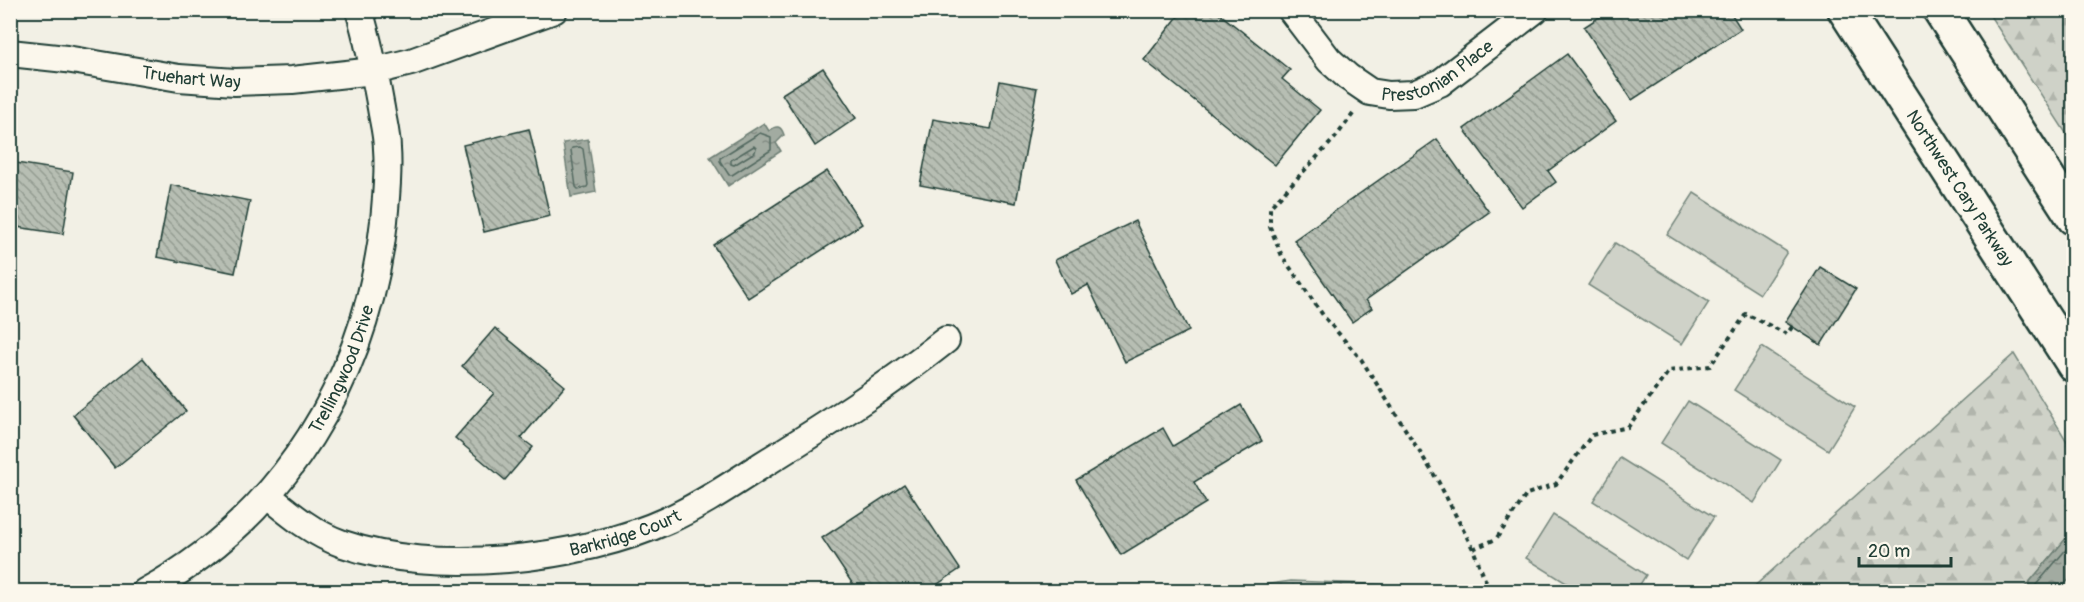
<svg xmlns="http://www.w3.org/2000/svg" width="2084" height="602" font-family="Pangolin,sans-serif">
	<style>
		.grass { fill: url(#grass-dots); stroke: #77887e; stroke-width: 1.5 }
		.forest { fill: url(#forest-firs); stroke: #77887e; stroke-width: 1.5 }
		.pitch { fill: #cfd2c8; stroke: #77887e; stroke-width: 1.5 }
		.water { fill: url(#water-ripples); stroke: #6e7f75; stroke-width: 1.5 }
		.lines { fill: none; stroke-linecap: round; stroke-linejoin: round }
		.shore { stroke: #536960; stroke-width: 1.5 }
		.building { fill: url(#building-back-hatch); stroke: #1f3d34; stroke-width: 1.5 }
		.street-casing { stroke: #1f3d34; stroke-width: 30 }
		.primary-casing { stroke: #1f3d34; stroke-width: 38 }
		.path { stroke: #1f3d34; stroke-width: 4; stroke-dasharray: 4.5 4.5; stroke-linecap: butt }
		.street { stroke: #fbf7ec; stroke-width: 26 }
		.primary { stroke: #fbf7ec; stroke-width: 33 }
		.labels { text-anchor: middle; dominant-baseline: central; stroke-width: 6; stroke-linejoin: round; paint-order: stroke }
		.street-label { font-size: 18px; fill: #1f3d34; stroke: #fbf7ec }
	</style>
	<defs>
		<pattern id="grass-dots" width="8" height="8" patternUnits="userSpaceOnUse" patternTransform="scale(1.5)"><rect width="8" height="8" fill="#cfd2c8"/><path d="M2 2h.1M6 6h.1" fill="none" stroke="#b1b5ac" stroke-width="1.8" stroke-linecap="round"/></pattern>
		<pattern id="forest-firs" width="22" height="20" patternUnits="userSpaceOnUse" patternTransform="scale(1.5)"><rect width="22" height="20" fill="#cfd2c8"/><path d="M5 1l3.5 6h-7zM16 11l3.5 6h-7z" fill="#b1b5ac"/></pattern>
		<pattern id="water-ripples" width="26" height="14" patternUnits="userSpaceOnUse" patternTransform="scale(1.5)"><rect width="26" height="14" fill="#a2aba1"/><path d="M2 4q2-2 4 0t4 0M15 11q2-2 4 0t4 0" fill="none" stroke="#838c84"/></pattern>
		<pattern id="building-back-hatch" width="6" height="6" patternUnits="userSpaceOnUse" patternTransform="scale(1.5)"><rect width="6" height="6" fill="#b7beb3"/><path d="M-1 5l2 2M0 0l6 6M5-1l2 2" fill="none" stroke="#949c92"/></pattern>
	</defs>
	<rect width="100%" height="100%" fill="#f2f0e5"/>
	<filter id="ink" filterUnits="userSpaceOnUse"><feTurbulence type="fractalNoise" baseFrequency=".0167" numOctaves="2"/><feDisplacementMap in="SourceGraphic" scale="12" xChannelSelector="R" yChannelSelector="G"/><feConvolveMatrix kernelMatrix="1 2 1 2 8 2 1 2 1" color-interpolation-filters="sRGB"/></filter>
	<g filter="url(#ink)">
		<path class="grass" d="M1291,581L1474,588L1481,591H1220Z"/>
		<path class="forest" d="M1987,11H2073V144Z
			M2014,354L2074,453L2073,530L2022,591L1748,592Z"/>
		<path class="pitch" d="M1694,193L1787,252L1760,294L1667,235Z
			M1615,243L1709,302L1682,344L1588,285Z
			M1762,347L1855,407L1828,450L1734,390Z
			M1688,401L1781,460L1754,503L1661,443Z
			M1620,458L1714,517L1686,560L1593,501Z
			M1553,515L1646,575L1636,591H1579L1526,558Z"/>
		<path class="water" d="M764,123L769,131C776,125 781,125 784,135L776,143L781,151L728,186L710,157Z
			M588,139L596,192L571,197L563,143Z
			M2073,530V575L2059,591H2022Z"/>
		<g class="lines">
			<path class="shore" d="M760,133L771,137V150L732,175H729L720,161V158Z
				M754,146L756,148L755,152L734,165L731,164V160Z
				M580,147L583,149L588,185L587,187L578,189L576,187L571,150L572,148Z
				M2030,592L2074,540"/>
		</g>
		<path class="building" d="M1183,10H1215L1290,70L1282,79L1320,110L1275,165L1144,60Z
			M1610,10H1729L1741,29L1632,100L1584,27Z
			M1567,54L1616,121L1548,171L1556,182L1522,207L1464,129Z
			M823,68L856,118L815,146L782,94Z
			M1000,81L1037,88L1016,203L920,185L933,119L991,129Z
			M529,129L550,216L484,232L463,145Z
			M1437,139L1489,212L1366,300L1372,308L1352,322L1294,240Z
			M10,162L73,172L63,234L10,226Z
			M827,171L862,224L748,298L713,245Z
			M171,185L250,201L235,273L157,257Z
			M1135,221L1189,331L1125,362L1088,285L1071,294L1055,260Z
			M1820,267L1856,289L1821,345L1785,322Z
			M495,328L565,386L521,438L533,447L505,480L455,438L494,393L462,366Z
			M143,358L186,411L115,468L73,415Z
			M1241,405L1262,441L1194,482L1206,503L1121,555L1076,480L1163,428L1173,446Z
			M904,484L960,569L926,592H858L822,538Z"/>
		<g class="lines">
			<defs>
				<g id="street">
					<path id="s1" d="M1291,10L1329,60L1348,77L1370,92L1389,95L1414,94L1440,83L1535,10"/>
					<path id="s2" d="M10,53L66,59L179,78L235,82L292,80L374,71L411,62L554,10"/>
					<path id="s3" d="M267,495C291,515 314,534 343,544C435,576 581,560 668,520C701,505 732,484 762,465C825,426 888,386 946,340"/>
					<path id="s4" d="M145,592C285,515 367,378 384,221C386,197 389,173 387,149C387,135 383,121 381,108C375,75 369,42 359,10"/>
				</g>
				<g id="primary">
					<path id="s5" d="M1845,10L2074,365"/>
					<path d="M1940,10L2074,218"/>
				</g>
			</defs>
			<use href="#street" class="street-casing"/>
			<use href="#primary" class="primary-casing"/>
			<path class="path" d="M1353,114L1335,138L1270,207V227L1282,256L1325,318L1361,359L1438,481L1473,549L1490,592
				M1473,549L1496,539L1527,494L1556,484L1592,435L1628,427L1669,371L1710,366L1746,314L1787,334L1792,327"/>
			<use href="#street" class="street"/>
			<use href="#primary" class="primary"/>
		</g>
	</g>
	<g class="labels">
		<g class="street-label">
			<text stroke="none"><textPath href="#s1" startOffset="189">Prestonian Place</textPath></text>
			<text stroke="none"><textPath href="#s2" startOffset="183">Truehart Way</textPath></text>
			<text stroke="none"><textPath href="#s5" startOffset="212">Northwest Cary Parkway</textPath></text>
			<text stroke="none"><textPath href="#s4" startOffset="304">Trellingwood Drive</textPath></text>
			<text stroke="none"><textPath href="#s3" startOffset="378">Barkridge Court</textPath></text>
		</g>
	</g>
	<rect width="2084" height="602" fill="none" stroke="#fbf7ec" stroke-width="36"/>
	<rect x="18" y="18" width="2048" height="566" fill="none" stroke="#1f3d34" stroke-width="2" filter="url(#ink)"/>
	<path d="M1859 557v9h92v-9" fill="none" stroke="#1f3d34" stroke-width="3"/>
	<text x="1868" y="557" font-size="18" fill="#1f3d34" stroke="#fbf7ec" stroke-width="4.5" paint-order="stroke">20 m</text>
</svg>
